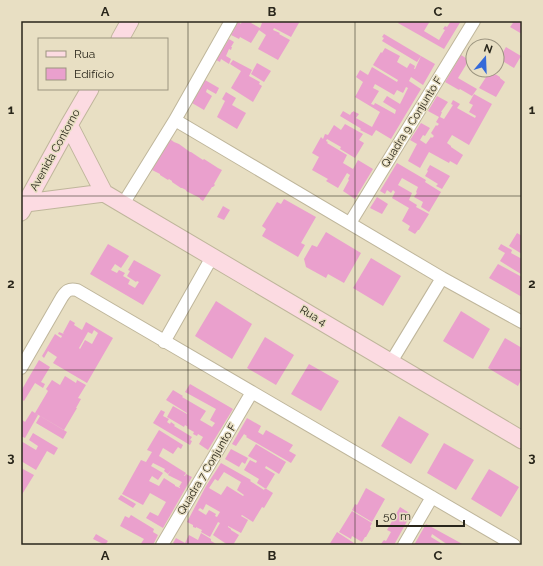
<svg xmlns="http://www.w3.org/2000/svg" width="543" height="566" font-family="Raleway,sans-serif">
	<style>
		.building { fill: #eaa0cd; fill-rule: evenodd }
		.lines { fill: none; stroke-linecap: round; stroke-linejoin: round }
		.street-casing { stroke: #bfb69b; stroke-width: 14 }
		.secondary-casing { stroke: #bfb69b; stroke-width: 19 }
		.street { stroke: #fff; stroke-width: 12 }
		.secondary { stroke: #fcdbe2; stroke-width: 17 }
		.grid { fill: none; stroke: #29261b; stroke-width: 1; stroke-opacity: 0.55 }
		.labels { text-anchor: middle; dominant-baseline: central; stroke-width: 3; stroke-linejoin: round; paint-order: stroke }
		.street-label { font-size: 11px; fill: #29261b; stroke: #e8dfc3 }
		.neatline { fill: none; stroke: #29261b; stroke-width: 1.5 }
		.grid-label { font-size: 13px; text-anchor: middle; font-weight: bold; fill: #29261b }
	</style>
	<rect width="100%" height="100%" fill="#e8dfc3"/>
	<path class="building" d="M242,21H253L251,23L260,28L262,23L259,21H300L291,37L274,28L273,30L280,33L279,34L290,40L278,60L258,49L266,35L259,30L251,43L240,37L239,39L231,35L238,22L241,24Z
		M399,21H430L424,31L439,40L445,30L443,29L445,26L447,27L451,21H461L444,49L398,23Z
		M510,21H522V34L510,27L513,23Z
		M384,34L421,56L417,62L382,41L384,38L382,37Z
		M229,39L234,42L231,47H232L231,50L229,49L226,56L231,59L229,64L221,59L220,62L216,60Z
		M506,47L521,56L514,68L499,59Z
		M385,48L400,56L397,62L407,68L410,63L415,66L414,69H415L421,56L435,64L423,85L411,77L409,81L421,89L391,139L376,130L372,136L360,130L361,129L360,128L340,116L343,111L350,115L352,112H353V111L359,114L356,118L372,127L380,112L355,97L363,82L356,77L360,70L368,75L372,67L397,82L398,80L373,65L381,52L382,53ZM375,84L394,95L397,90L403,93L406,87L408,88L400,104L387,96L383,102L396,110L395,114L377,104L375,103L374,105L371,104L379,91L373,88Z
		M461,55L469,60L458,78L477,89L472,96L460,89L459,90L445,82Z
		M233,60L252,70L249,76L260,82L259,84L262,86L253,102L231,88L241,71L230,64Z
		M257,63L271,71L264,82L251,74Z
		M490,71L500,77V78L505,82L496,97L479,88Z
		M205,80L219,88L216,94L207,89L206,92L212,96L204,110L192,103Z
		M226,92L236,98L232,105L246,113L237,129L217,117L225,101L222,99Z
		M474,94L492,104L469,145L452,135L447,143L451,146V147L463,155L457,165L450,161L449,163L429,152L420,168L408,161L417,144L410,140L421,123L430,128L425,136L423,135L420,140L426,144L431,137L432,138L434,136L431,133L436,125L437,126L439,124L436,122L439,117L428,111L437,96L448,102L441,112H442L440,117L444,119L453,105L451,104L453,100L460,104L457,108L475,118L476,116L469,112L473,105L469,103Z
		M345,124L363,134L359,140L364,143L355,158L340,149L341,147L327,139L326,141L328,142L327,143L347,155L343,163L353,169L358,160L373,169L355,199L343,191L349,180L348,179L350,175L347,173L338,188L326,181L328,179L312,170L319,157L312,153L321,137L323,139L325,134L328,135L334,125L341,130Z
		M170,139L174,142L179,144L190,152H191L203,160L204,159L218,168L222,170L214,184L215,185L213,187H212L203,201L200,199V198L186,191V190L182,188H181L172,182V181L169,179L168,180L160,175V174L152,170L159,157V156L161,153H162Z
		M397,163L426,180L425,182L441,192L429,212L421,207L423,202L414,197L417,193L416,192L418,187L402,178L398,185L412,193L409,200L417,205L416,207L429,214L419,230H418L415,234L408,230L410,226L402,221L409,208L392,198L395,192L393,190L391,193L387,190L385,194L380,191Z
		M430,165L450,176L442,189L436,186L438,184L425,176L428,171L427,170Z
		M377,197L388,204L382,214L370,208Z
		M284,199L316,217L301,243L305,245L298,257L262,236L266,229L262,226L277,202L281,204Z
		M223,206L230,210L224,220L217,217Z
		M326,232L361,253L344,283L328,274L326,278L306,267L304,259L312,245L317,247Z
		M517,233L522,236L521,239H522V254L509,246Z
		M108,244L129,256L121,268L115,264L111,270L117,273L119,270L125,273L123,276L130,280L128,284L135,288L139,282L137,281L136,282L127,276L130,271L128,270L134,260L161,275L143,305L90,274Z
		M501,244L512,250L511,253L522,259L521,274L500,261L505,253L498,249Z
		M371,258L401,276L383,306L353,288Z
		M498,264L522,277V297L489,278Z
		M216,301L252,324L232,359L195,336Z
		M461,311L490,329L473,359L443,341Z
		M70,320L75,323L74,325L82,330L86,322L113,338L87,383L53,363L57,357L48,351L44,358L42,356L55,334L61,338L62,336L58,334L59,332L64,334L63,333ZM94,330L98,333L92,344L85,340L80,349L79,348L88,332L92,334Z
		M265,337L294,355L276,385L247,368Z
		M505,338L522,348V378L518,386L488,368Z
		M39,360L50,367L41,382L45,384L43,388L35,383L24,401L21,399V391Z
		M309,364L339,381L321,411L291,394Z
		M65,376L76,383L77,380L86,385L78,398L81,399L76,408H77L64,430L35,413L48,391L46,389L52,380L60,385Z
		M190,384L233,409L208,450L199,444L203,437L198,434L197,436L193,434L194,432L187,428L188,427L185,425L184,427L167,417L173,406L187,414V413L166,400L173,390L183,396L182,397L206,411L200,420L212,427L215,423L210,420L216,409L185,392Z
		M161,410L165,412L163,416L169,419L167,422L170,424L171,422L175,425L174,426L192,437L190,440L192,441L190,445L153,423Z
		M32,411L38,415L25,438L21,436V419L25,422Z
		M40,416L67,432L63,439L36,423Z
		M399,416L429,434L411,464L381,446Z
		M247,418L261,426L258,432L263,435L266,430L293,445L289,451L296,455L291,463L246,437L247,436L244,434L236,446L232,444Z
		M159,430L183,445L181,449L178,447L173,454L163,448L159,456L186,473L184,476H185L186,474L192,477L163,528L146,518L150,512L158,516L166,502L150,493L143,505L122,494L141,460L146,462L152,452L147,450ZM153,463L165,469L164,471L168,474L171,470L168,475L182,482L179,487H180V488L175,486V485L164,478L159,486L149,481L152,476L158,480L163,473L151,466Z
		M33,433L58,448L54,455L47,451L36,470L21,461V441L36,450L38,446L29,440Z
		M444,443L474,460L456,490L427,473Z
		M256,444L286,462L279,474L266,466L265,468L275,474L266,489L257,483L259,479L244,470L250,460L256,463L257,461L248,456Z
		M231,449L248,458L245,464L242,462L239,467L225,459Z
		M221,463L251,480L250,481L264,490L265,488L273,493L264,508L262,507L253,522L242,515L241,516L248,520L241,533L228,526V527L231,529V530L239,535L233,545H228L213,535L220,523L218,522L210,537L201,532L202,530L196,527V528L193,527V525L187,522L206,486ZM224,472L241,482L237,490L244,495L243,496L227,486L221,495L209,488L215,479L218,481ZM206,504L220,512L217,517L215,516L216,514L209,510L206,515L198,510L200,508L203,510Z
		M21,468L34,475L21,496Z
		M489,469L519,487L501,517L471,499Z
		M366,488L385,499L372,522L352,510L355,504L357,505Z
		M121,495L136,504L133,508L118,499Z
		M400,507L411,514L394,545H380L384,540L386,541L391,532L387,530Z
		M352,511L372,523L370,527L371,528L366,537H365L362,542L352,536L351,539L339,532Z
		M131,515L154,529L153,532L158,535L153,545H140L144,539L120,526L125,516L129,518Z
		M426,524L457,541L464,545H448L432,534L431,537L444,545H414Z
		M337,532L357,545H329Z
		M201,533L211,539V541L218,545H176L173,543L176,538L185,543L189,535L198,540Z
		M96,534L108,541L105,545L93,539Z"/>
	<g class="lines">
		<defs>
			<path id="street" d="M175,120L442,278L522,322
				M123,204L175,120L231,21
				M350,223L474,21
				M164,342L212,257
				M391,362L442,278
				M21,368L62,297C66,291 69,288 77,290L514,545
				M162,545L252,392
				M404,545L432,497"/>
			<path id="secondary" d="M120,39L130,21
				M69,125L104,193L522,440
				M26,203L104,193
				M21,212L69,125L90,89"/>
		</defs>
		<use href="#street" class="street-casing"/>
		<use href="#secondary" class="secondary-casing"/>
		<use href="#street" class="street"/>
		<use href="#secondary" class="secondary"/>
	</g>
	<path class="grid" d="M188,21V545M355,21V545M21,196H522M21,370H522"/>
	<g class="labels">
		<g class="street-label">
			<text transform="translate(412 122) rotate(-58)">Quadra 9 Conjunto F</text>
			<text transform="translate(55 150) rotate(-61)">Avenida Contorno</text>
			<text transform="translate(313 316) rotate(31)">Rua 4</text>
			<text transform="translate(207 469) rotate(-59)">Quadra 7 Conjunto F</text>
		</g>
	</g>
	<rect width="543" height="566" fill="none" stroke="#e8dfc3" stroke-width="44"/>
	<rect x="38" y="38" width="130" height="52" fill="#e8dfc3" stroke="#9c9580"/>
	<rect x="46" y="51" width="20" height="6" fill="#fcdbe2" stroke="#9c9580"/>
	<text x="74" y="58" font-size="12" fill="#29261b">Rua</text>
	<rect x="46" y="68" width="20" height="12" fill="#eaa0cd" stroke="#9c9580"/>
	<text x="74" y="78" font-size="12" fill="#29261b">Edifício</text>
	<g transform="translate(485 58) rotate(19)"><circle r="19" fill="#e8dfc3" stroke="#9c9580"/>
	<path d="M0-3L7 15L0 10L-7 15Z" fill="#356ad9"/>
	<text y="-6" font-size="11" font-weight="bold" text-anchor="middle" fill="#29261b">N</text>
	</g>
	<path d="M377 520v6h87v-6" fill="none" stroke="#29261b" stroke-width="2"/>
	<text x="383" y="520" font-size="12" fill="#29261b" stroke="#e8dfc3" stroke-width="3" paint-order="stroke">50 m</text>
	<rect x="22" y="22" width="499" height="522" class="neatline"/>
	<g class="grid-label">
		<text x="105" y="16">A</text>
		<text x="272" y="16">B</text>
		<text x="438" y="16">C</text>
		<text x="11" y="114">1</text>
		<text x="532" y="114">1</text>
		<text x="11" y="288">2</text>
		<text x="532" y="288">2</text>
		<text x="11" y="462">3</text>
		<text x="532" y="462">3</text>
		<text x="105" y="560">A</text>
		<text x="272" y="560">B</text>
		<text x="438" y="560">C</text>
	</g>
</svg>
